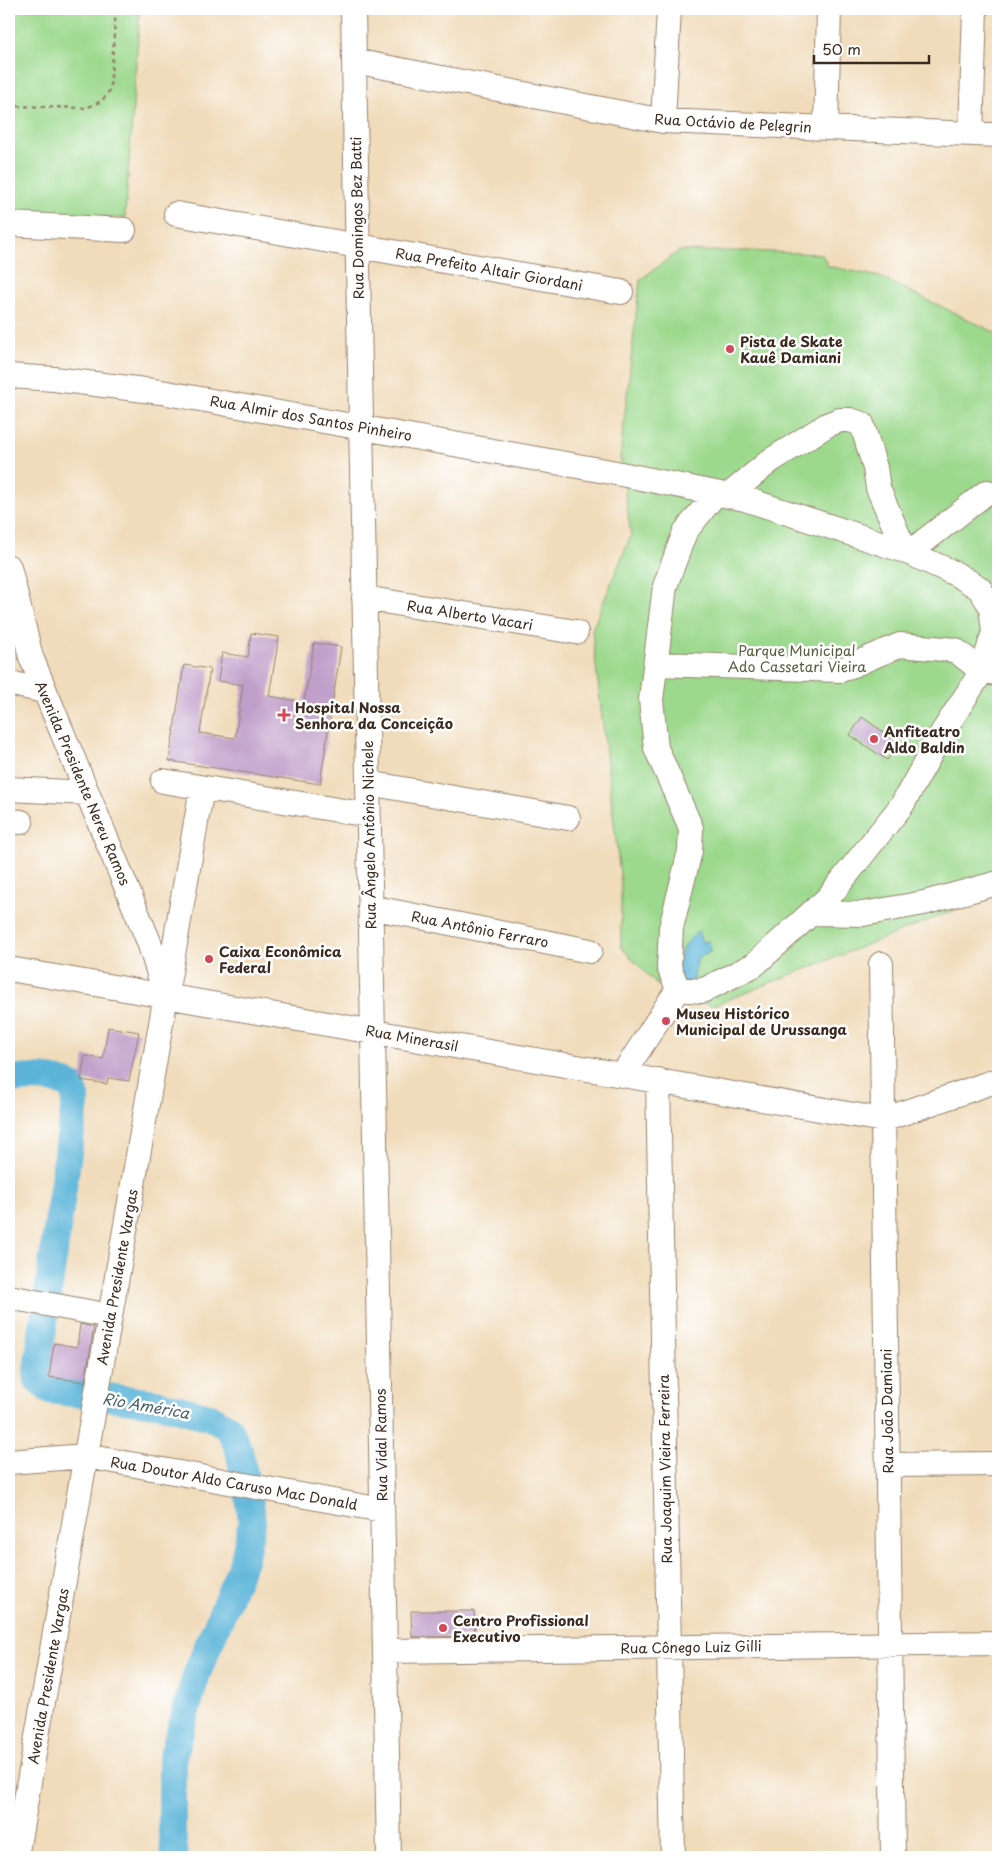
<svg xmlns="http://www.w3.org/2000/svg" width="1007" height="1866" font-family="'Playpen Sans',sans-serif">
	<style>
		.green { fill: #9cd98d; stroke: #6c8256 }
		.water { fill: #5cb5d9; stroke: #4c707c }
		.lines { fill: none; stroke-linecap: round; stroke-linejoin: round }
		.river { stroke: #5cb5d9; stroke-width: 28 }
		.building { fill: #bf9ec9 }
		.minor-casing { stroke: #96826c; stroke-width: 26 }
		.path { stroke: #96826c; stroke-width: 2.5; stroke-dasharray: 4 4; stroke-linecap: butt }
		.minor { stroke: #fff; stroke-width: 24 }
		.poi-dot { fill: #d1495b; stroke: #fff; stroke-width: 2 }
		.labels { text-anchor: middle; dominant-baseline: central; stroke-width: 5; stroke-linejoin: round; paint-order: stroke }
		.street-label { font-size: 14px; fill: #3b2a1e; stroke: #fff }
		.poi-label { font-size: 14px; font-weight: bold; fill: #3b2a1e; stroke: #fff; text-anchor: start }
		.park-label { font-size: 14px; fill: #585f3f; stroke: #fff }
		.water-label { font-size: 15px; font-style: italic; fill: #486269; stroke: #fff }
	</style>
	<rect width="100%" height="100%" fill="#fff"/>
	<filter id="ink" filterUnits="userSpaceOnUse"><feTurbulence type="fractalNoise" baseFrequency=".02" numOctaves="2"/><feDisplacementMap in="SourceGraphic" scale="10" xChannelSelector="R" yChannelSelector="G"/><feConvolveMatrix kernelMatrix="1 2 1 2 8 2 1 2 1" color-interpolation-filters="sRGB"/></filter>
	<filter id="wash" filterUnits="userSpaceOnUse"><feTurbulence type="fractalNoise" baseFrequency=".0096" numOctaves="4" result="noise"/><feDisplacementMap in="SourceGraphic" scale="20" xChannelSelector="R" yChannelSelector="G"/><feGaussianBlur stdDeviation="1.12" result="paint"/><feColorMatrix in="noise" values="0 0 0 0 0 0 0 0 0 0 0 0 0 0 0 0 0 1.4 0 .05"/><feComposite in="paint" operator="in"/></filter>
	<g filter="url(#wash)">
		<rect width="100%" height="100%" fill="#f0dbba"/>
		<path class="green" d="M9,9H140L125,218L9,213Z
			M679,251H747L822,254L828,266L880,277L998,334V893L712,1006L656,984L621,947V884L592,630L631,535L620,457L640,280Z"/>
		<path class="water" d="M698,931L702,942L709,941L710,952L697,959L693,986L677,979C679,953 679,950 698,931Z"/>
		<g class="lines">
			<path class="river" d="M9,1079C31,1078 51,1076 72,1086L76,1097L37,1370L38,1380L50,1390L156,1403L210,1417L229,1428L239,1450L249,1497L252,1523L244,1560L197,1673L172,1759V1833L175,1857"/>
		</g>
		<g id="blocks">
			<path class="building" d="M251,633L279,637L269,696L304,702L314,643L341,647L320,784L169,761L184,665L210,669L200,733L235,738L243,685L218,681L222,653L248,657Z
				M862,717L899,743L887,760L850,735Z
				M108,1027L139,1032L129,1081L108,1078L107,1084L81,1080L85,1056L103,1059Z
				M80,1324L94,1327L85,1382L49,1377L54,1343L77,1347Z
				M411,1611H474L475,1636L412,1637Z"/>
		</g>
	</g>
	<g filter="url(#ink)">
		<use href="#blocks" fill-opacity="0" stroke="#96826c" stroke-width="1"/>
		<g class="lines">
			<defs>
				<path id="minor" d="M353,9L389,1857
					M354,61L663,121L998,135
					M663,121L669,9
					M826,128L829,9
					M971,134L975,9
					M176,214L621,292
					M9,224L124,230
					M9,376L54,379L161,392L611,472L745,499L905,551L956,574L979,588L991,606L994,632L982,671L942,733L902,805L828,898L754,965L702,991L678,989L623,1074
					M728,496L770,461L827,425L840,420H850L862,424L875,468L878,488L905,551
					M909,553L987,492
					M9,567L31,657L149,942L164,990
					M364,598L576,632
					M657,664L841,670L900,645L955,650L982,671L997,673
					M9,683L44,691
					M163,781L368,815
					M368,783L568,818
					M9,789L87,793
					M9,821L21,822
					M370,907L590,951
					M813,913L863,914L924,903L998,883
					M881,964L893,1857
					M9,969L883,1120L998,1080
					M678,989L669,967L671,928L690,851L691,828L656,748L651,700L665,586L685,532L716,493
					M658,1080L673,1857
					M9,1297L110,1316
					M9,1462L86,1456L382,1510
					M888,1465L998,1464
					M385,1651L998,1643
					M16,1857L202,788"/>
			</defs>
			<use href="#minor" class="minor-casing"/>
			<path class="path" d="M9,106L86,108L102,101L110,90L116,9"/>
			<use href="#minor" class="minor"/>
		</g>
	</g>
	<g class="poi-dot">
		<circle cx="730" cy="349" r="5"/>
		<path d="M281.5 707.5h5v5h5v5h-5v5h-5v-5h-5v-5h5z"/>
		<circle cx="874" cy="739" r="5"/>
		<circle cx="209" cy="959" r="5"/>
		<circle cx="666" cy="1021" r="5"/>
		<circle cx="443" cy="1628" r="5"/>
	</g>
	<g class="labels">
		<g class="street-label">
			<text transform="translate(733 123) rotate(3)">Rua Octávio de Pelegrin</text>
			<text transform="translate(357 218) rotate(-91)">Rua Domingos Bez Batti</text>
			<text transform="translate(489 269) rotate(10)">Rua Prefeito Altair Giordani</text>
			<text transform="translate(311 418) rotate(10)">Rua Almir dos Santos Pinheiro</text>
			<text transform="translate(470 615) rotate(9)">Rua Alberto Vacari</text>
			<text transform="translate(83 783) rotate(67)">Avenida Presidente Nereu Ramos</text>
			<text transform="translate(369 835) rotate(-91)">Rua Ângelo Antônio Nichele</text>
			<text transform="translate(480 929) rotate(11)">Rua Antônio Ferraro</text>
			<text transform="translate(412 1038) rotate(10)">Rua Minerasil</text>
			<text transform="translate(117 1277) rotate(-80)">Avenida Presidente Vargas</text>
			<text transform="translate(887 1411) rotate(-91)">Rua João Damiani</text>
			<text transform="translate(381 1445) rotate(-91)">Rua Vidal Ramos</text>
			<text transform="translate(665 1469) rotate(-91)">Rua Joaquim Vieira Ferreira</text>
			<text transform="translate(234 1483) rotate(10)">Rua Doutor Aldo Caruso Mac Donald</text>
			<text transform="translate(691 1647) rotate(-1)">Rua Cônego Luiz Gilli</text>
			<text transform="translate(48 1676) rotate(-80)">Avenida Presidente Vargas</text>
		</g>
		<g class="poi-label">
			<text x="740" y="341">Pista de Skate<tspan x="740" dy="16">Kauê Damiani</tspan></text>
			<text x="295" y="707">Hospital Nossa<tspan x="295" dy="16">Senhora da Conceição</tspan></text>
			<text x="884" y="731">Anfiteatro<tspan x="884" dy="16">Aldo Baldin</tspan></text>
			<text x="219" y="951">Caixa Econômica<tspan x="219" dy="16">Federal</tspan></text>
			<text x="676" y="1013">Museu Histórico<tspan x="676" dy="16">Municipal de Urussanga</tspan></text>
			<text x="453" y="1620">Centro Profissional<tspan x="453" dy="16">Executivo</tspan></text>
		</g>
		<g class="park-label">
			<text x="797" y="650">Parque Municipal<tspan x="797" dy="16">Ado Cassetari Vieira</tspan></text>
		</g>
		<g class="water-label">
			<text transform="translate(146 1405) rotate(10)">Rio América</text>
		</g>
	</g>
	<rect width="1007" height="1866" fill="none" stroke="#fff" stroke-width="30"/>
	<path d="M814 55v8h115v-8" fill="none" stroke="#3b2a1e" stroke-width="2.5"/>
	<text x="822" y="55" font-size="15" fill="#3b2a1e" stroke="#ffffff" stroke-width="4" paint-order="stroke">50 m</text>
</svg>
